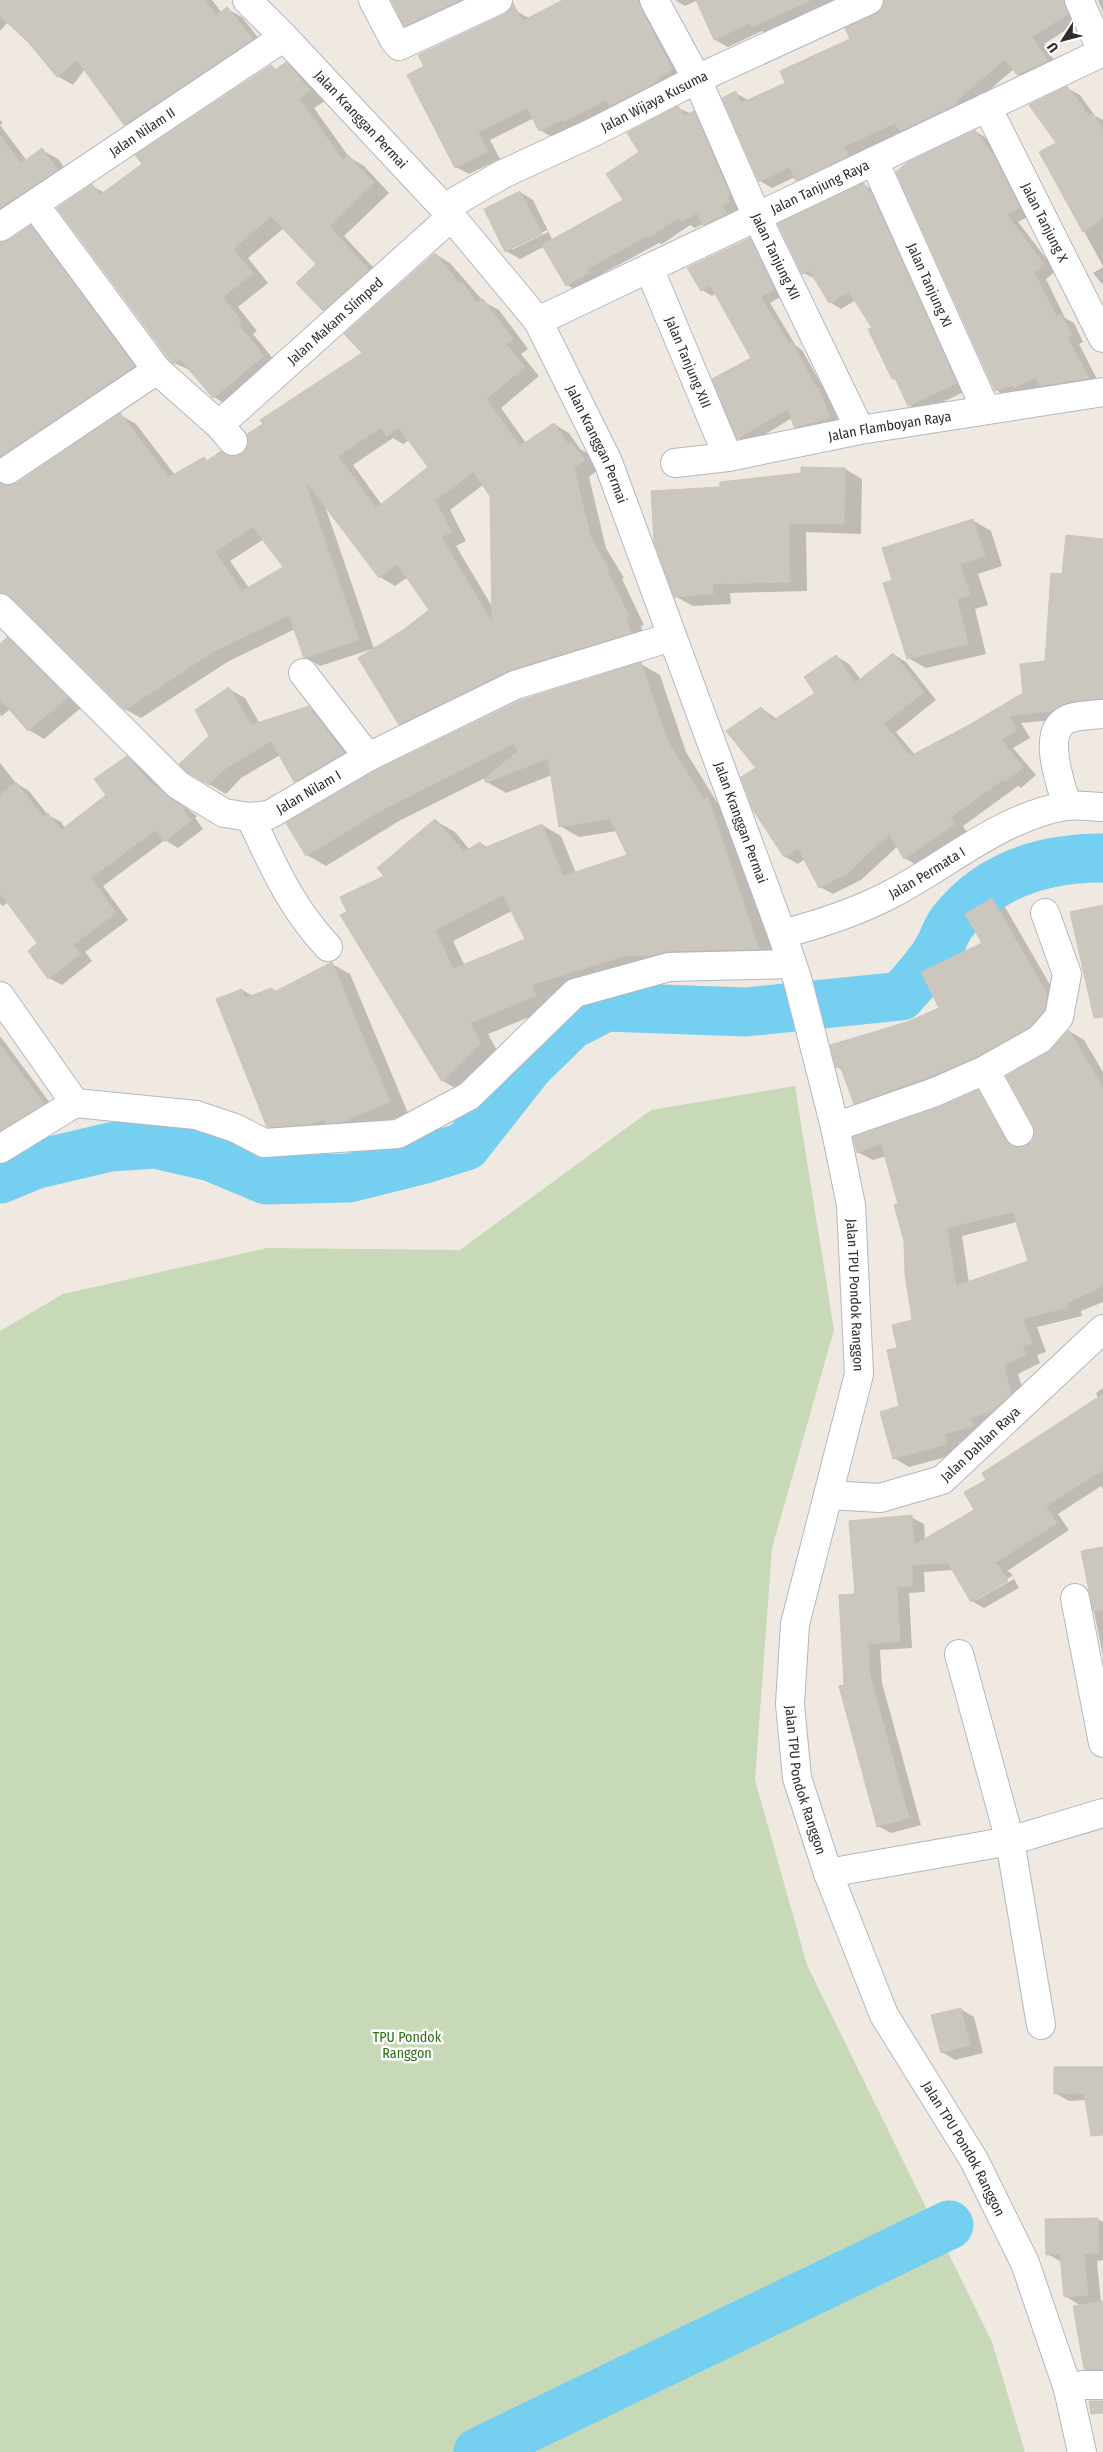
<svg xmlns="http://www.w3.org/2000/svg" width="1103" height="2452" font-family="'Fira Sans Condensed',sans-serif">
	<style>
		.cemetery { fill: #c8d9b8 }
		.shadow { fill: #0003; fill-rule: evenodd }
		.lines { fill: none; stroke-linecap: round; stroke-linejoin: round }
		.river { stroke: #75cff0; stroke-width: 49 }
		.building { fill: #cbc7bf; stroke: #cbc5ba; fill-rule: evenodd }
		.street-casing { stroke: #b4b7c1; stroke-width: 30 }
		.secondary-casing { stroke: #b4b7c1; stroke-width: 30 }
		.street { stroke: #fff; stroke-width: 28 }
		.secondary { stroke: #fff; stroke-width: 28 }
		.labels { text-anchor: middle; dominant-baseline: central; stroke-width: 5; stroke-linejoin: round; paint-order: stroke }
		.street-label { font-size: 14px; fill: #2e2e2e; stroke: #fff }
		.park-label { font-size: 14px; fill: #2c6e1b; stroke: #fff }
	</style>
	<rect width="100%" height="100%" fill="#efe9e1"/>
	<path class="cemetery" d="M795,1086L834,1330L772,1548L755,1780L807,1965L992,2342L1025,2452H0V1331L63,1294L267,1248L460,1250L651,1110Z"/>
	<path class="shadow" d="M0,0H212L222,13L227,9L242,17L266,48L140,133L125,124L85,69L73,85L59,77L29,41L8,22L0,31Z
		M391,0H486L418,33L405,25Z
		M563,0H653L684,78L553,138L540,130L534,118L490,140L500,159L469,174L456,167L425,66L516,11L529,18Z
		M675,0H861L766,34L762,31L728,47L715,40L698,0L685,6Z
		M885,0H1078L1080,21L1044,44L1059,68L1031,82L1018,74L1014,69L967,109L904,132L856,154L861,163L809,187L795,177L772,188L760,181L736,93L749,101L787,84L852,40L847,29L882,10Z
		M1098,0H1103V12Z
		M286,63L302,73L326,100L314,108L349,157L364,166L389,193L344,236L384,279L340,319L323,310L318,264L284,228L248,258L268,283L238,307L257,331L253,334L279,366L230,407L214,397L192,371L174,363L92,186L105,193L271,66L277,70Z
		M1067,88L1080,95L1095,116L1103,120V266L1041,153L1058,143Z
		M678,108L706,120L742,208L716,231L703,224L695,228L690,225L662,244L659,243L598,276L600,280L580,292L567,285L545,246L520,259L506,251L520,192L533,200L553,241L625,200L640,152ZM547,230L548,232L512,250V247Z
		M0,120L3,123L0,125L27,161L42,150L58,159L73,179L0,236Z
		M975,131L988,139L1031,215L1018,222L1056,271L1046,279L1065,318L1074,323L1083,342L1079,344L1100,385L1052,393L1042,387L1027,394L1008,397L996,390Z
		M864,185L875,191L968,390L921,412L909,405L898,381L893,379L870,330L873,328L856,300L841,309L830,302L816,279L803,273Z
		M31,227L46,236L150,375L8,480L10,487L17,484L120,415L136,424L175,475L204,458L209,461L237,457L244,454L364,353L435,254L450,263L484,302L499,310L528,349L521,354L539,376L501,408L526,443L554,424L569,433L580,449L587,453L599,469L589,477L606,548L624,578L622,579L644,625L641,626L646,642L415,733L400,724L372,649L320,666L305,657L295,629L229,661L141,718L125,709L17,602L0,601V238L2,244ZM393,438L403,444L409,440L430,467L382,505L353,465ZM483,485L491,495L493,608L456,546L466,541L450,510ZM325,506L380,577L395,586L408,577L431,610L404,631L374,649ZM264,539L285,568L249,588L230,561Z
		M750,239L760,245L784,295L770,303L796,346L802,350L826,393L829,395L840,424L806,433L795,427L792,418L749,444L738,438L714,380L752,358L716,293L712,296L702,290Z
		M1103,267V285L1093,273Z
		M845,469L862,479L861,534L806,532L807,591L730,593L731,604L693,606L675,596L722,488Z
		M972,520L991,531L1002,566L978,574L988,605L975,609L986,654L926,668L908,658L893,581Z
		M1103,541V707L1066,719L1021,723L1030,738L1013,748L1036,775L1021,788L1018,786L963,826L967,832L918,866L905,858L898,846L861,880L833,894L820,887L805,859L798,864L784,856L757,769L761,708L777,719L817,694L836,656L849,664L861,680L893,654L906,662L936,700L896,732L915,755L1025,694L1046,662L1063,576Z
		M8,639L23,648L82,707L44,739L29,730L10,709L2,716L0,715V646Z
		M641,664L660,675L686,752L718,804L727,810L777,959L644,966L549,996L554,1007L488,1034L499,1054L462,1092L443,1081L342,915L349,912L386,876L436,821L455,832L470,850L480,843L487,847L542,825L561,836L576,873L629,855L617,831L579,837L560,826L552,775L506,793L487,782L485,778L399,821L326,866L307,855L288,823ZM512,911L527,939L465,966L453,941Z
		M229,689L245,698L260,724L309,708L326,717L359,763L311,791L295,781L280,755L241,778L226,794L188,772L210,736Z
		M127,758L140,765L162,790L197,816L195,818L203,829L178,848L165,840L103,886L128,920L85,952L92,961L62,985L49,978L39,943L8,902L3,906L0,904V763L16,783L29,791L48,815L61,822L65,828L108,796Z
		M992,900L1005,907L1060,1002L1043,1034L868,1110L855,1103L842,1070L837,1067L940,1008L984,944Z
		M332,964L350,974L408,1113L362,1132L285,1136L266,1125L217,1000L242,990L253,996L272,989L277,992Z
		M1069,1031L1084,1040L1103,1072V1302L1081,1311L1082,1316L1037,1327L1046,1352L1037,1355L1040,1363L1018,1374L1026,1402L987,1434L959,1442L961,1453L909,1467L894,1458L900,1407L899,1349L914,1321L900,1205L886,1156L873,1160L858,1152L855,1138L1001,1133L1016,1142L1021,1148L1027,1147L1033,1141L1036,1132L1049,1053ZM1017,1222L1029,1262L969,1283L962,1236Z
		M0,1036L56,1111L0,1146Z
		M1103,1388V1490L1101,1486L1058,1514L1069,1530L1007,1571L1011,1573L1019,1588L984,1608L972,1601L954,1570L924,1572L925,1592L909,1593L912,1648L880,1650L882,1683L921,1825L891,1833L878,1826L845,1686L856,1595L911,1517L924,1524L925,1540L976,1511L988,1480L1098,1398L1096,1393ZM1012,1576L1014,1579L976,1600V1597Z
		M1103,1548V1656L1082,1552Z
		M961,2009L974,2017L983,2053L955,2060L942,2052Z
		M1103,2068V2117L1086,2100L1069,2101L1055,2093Z
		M1098,2219L1103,2222V2260L1097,2261L1101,2303L1103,2302V2376H1098L1085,2369L1081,2306L1065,2296L1062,2262L1047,2254Z"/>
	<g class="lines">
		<path class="river" d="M0,1179L34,1165L110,1147L155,1144L211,1157L266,1180L349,1178L425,1159L466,1146L529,1066L571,1025L606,1007L745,1012L901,996C913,982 928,967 937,951C943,942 946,929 953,921C990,874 1045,858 1103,858
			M478,2452L949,2225"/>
	</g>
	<path class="building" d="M0,0H205L216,16L227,7L253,39L124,125L77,60L57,77L28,42L0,16Z
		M391,0H461L404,26Z
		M563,0H637L672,70L658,77L660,80L610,106L606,100L563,122L562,120L539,131L527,108L478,132L488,151L455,168L407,75L424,66L418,55L505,14L510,9L513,3L522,21Z
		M696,0H811L752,27L750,23L714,40Z
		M884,0H1064L1068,14L1032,37L1048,61L1017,75L1005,59L955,102L957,104L900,131L895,123L844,147L849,156L796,181L789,167L759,182L722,98L736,91L741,103L785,83L780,71L850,39L845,28L876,14L882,9Z
		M286,62L310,90L299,99L343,160L348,155L374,183L329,226L369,270L323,311L296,283L316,264L271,216L233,249L253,273L223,297L241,321L238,324L264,356L213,398L180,359L173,364L169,359L57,208L92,184L100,195L142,164L135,155L271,65L275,70Z
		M1067,86L1089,116L1093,113L1103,131V218L1083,232L1039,152L1056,143L1029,105Z
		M678,106L685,116L694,111L730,195L727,196L730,201L722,206L727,214L703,225L697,213L682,222L679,217L649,238L647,236L587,269L589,273L566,286L542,245L623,200L606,174L639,152L627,133Z
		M975,130L995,158L1020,207L1007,215L1044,264L1034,272L1057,317L1061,314L1072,335L1067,337L1089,378L1039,386L1035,377L1014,388L1012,385L995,391L896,172L908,162Z
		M0,135L21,164L42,148L58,170L0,208Z
		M864,183L869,193L871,192L957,383L908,406L895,378L892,379L868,329L872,328L849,292L829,303L809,270L802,274L778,224Z
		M520,191L542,234L505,252L484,209Z
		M31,225L135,366L0,457V242L9,240Z
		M750,238L775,289L761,297L789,344L792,342L817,389L819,388L830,418L794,427L788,409L737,439L712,379L751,358L710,285L701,291L687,268Z
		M435,253L459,283L461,281L477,303L483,299L513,339L506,344L525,367L486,399L520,446L554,423L569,445L571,442L585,460L574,468L591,538L609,569L607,570L629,616L626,617L631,633L510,670L399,725L358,658L403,630L429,610L397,564L379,578L304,479L359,640L304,658L289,615L213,652L125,710L11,597L0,593V483L9,486L17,483L120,413L169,477L204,457L207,461L221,451L228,456H236L243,453L248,446L247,434L263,424L260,420L362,353L344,334ZM381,427L386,436L399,428L428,467L376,508L338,456ZM473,472L490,496L492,622L441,537L452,532L435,501ZM253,527L283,567L242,591L215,552Z
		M801,467L845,468L844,524L789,523L790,582L713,584V594L674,597L654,542L651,491L720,487V482L801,473Z
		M973,519L985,556L960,564L970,595L957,599L968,644L907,659L883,583L892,580L882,548Z
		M1066,535L1103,539V699L1068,702L1052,711L1009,716L1017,730L1001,740L1023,767L1006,781L1004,779L950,818L955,824L904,859L889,834L848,873L819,888L798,848L784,857L753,810L741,777L756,768L726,731L761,707L772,721L815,693L804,677L836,655L855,683L893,653L924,692L884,724L910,756L969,725L1023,693L1020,664L1045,661L1051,573L1062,574Z
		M7,637L68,697L28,731L0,699V644Z
		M641,662L667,740L704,800L708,797L759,949L669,951L652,955L624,956L531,985L536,996L470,1023L481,1043L442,1082L340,915L347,912L340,897L384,876L377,868L435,819L464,852L480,842L484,848L542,824L563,876L627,855L610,819L559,827L548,758L486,783L484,779L518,751L513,744L380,811L306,856L286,823L375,771L521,700ZM503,895L525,939L453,969L435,930Z
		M229,687L251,725L309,706L344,753L294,782L271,741L225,769L209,785L188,773L179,764L209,736L195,710Z
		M127,756L155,787L157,786L170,798L185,808L183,810L191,821L165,842L155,830L91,878L116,913L73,945L81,954L48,979L28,951L37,943L0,893V795L16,782L43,817L48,813L61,830L106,795L94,779Z
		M992,898L1047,994L1044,1010L1030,1027L978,1056L929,1077L854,1104L840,1066L836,1068L830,1045L907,1022L939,1008L921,972L982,943L965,914Z
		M1103,905V1017L1094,1018L1070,912Z
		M332,962L390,1102L342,1122L326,1123L324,1119L310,1124L267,1127L216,999L242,989L245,998L272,988L274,992Z
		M1069,1030L1103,1088V1286L1067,1303L1068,1307L1023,1319L1032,1344L1022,1347L1026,1354L1004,1365L1011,1394L993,1411L970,1418L973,1426L944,1434L947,1444L893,1459L880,1412L899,1406L887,1350L897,1348L892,1325L912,1320L905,1274L904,1241L894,1205L898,1204L881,1143L857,1153L853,1137L940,1107L978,1090L1006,1140L1011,1145L1018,1148L1026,1146L1033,1140L1035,1133L1033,1125L1006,1076L1048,1052ZM1013,1212L1028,1261L956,1286L947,1228Z
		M0,1044L44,1104L0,1131Z
		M1103,1394V1470L1046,1506L1057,1523L992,1565L998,1564L1008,1581L971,1602L948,1563L912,1565L913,1586L897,1587L900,1641L868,1644L870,1675L909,1818L877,1827L839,1686L844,1685L839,1595L855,1594L849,1521L912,1515L914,1545L974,1510L964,1492L986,1480L982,1473Z
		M1103,1547V1610L1093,1611L1081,1551Z
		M961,2008L970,2045L941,2053L931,2015Z
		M1054,2067H1103V2135L1091,2136L1084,2093L1054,2094Z
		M1098,2218L1099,2253L1084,2254L1088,2295L1064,2297L1060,2254L1046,2255L1045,2219Z
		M1103,2301V2369H1084L1073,2306Z
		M1089,2401H1103V2413L1091,2414Z"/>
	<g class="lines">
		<defs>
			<g id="street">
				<path d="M373,0L394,40L399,46L498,0"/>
				<path id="s1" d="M654,0L697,79L757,217L860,430"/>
				<path d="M1079,0L1103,54"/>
				<path id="s2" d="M987,107L1103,338"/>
				<path id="s3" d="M874,161L986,410"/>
				<path d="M35,205L157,370L219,425L233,441"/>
				<path id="s4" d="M444,208L503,174L594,132L697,79L869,0"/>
				<path id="s5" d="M0,227L284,37"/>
				<path id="s6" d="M649,268L728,457"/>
				<path id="s7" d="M538,321L1103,52"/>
				<path id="s8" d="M219,425L451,217"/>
				<path id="s9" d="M675,463L728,457L860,430L1103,392"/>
				<path d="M8,470L157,370"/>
				<path id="s10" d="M0,608L178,785L224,813L250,817L269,815L368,757L515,685L671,637"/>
				<path d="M303,673L368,757"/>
				<path d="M1067,806C1061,784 1040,731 1068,719C1078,715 1092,715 1103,714"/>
				<path d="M250,817C274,867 290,906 328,947"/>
				<path id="s11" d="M782,934C820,924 858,912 893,893C950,863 1000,818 1065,806C1077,804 1091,807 1103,807"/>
				<path d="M0,996L75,1103L196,1115L235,1128L264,1143L398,1134L469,1096L575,993L669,967L792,964"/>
				<path d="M985,1070L1019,1132"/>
				<path d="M835,1127L935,1092L985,1070L1040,1039L1059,1017L1067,974L1045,913"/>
				<path d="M0,1149L75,1103"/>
				<path id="s12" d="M828,1495L880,1498L942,1480L1103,1329"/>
				<path d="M1075,1598L1103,1743"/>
				<path d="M959,1654L1010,1841L1041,2025"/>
				<path d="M828,1873L1010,1841L1103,1813"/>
				<path d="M1068,2389L1082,2385H1103"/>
			</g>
			<g id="secondary">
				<path id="s13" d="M247,0L284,37L444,208L538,321L608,462L782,934L797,978L835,1127L851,1205L859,1374L795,1624L790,1704L797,1778L828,1873L884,2015L974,2160L1025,2263L1068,2389L1082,2452"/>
			</g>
		</defs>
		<use href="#street" class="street-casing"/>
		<use href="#secondary" class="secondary-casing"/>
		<use href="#street" class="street"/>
		<use href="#secondary" class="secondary"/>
	</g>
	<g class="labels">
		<g class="street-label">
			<text stroke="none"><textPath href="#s4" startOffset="236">Jalan Wijaya Kusuma</textPath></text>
			<text stroke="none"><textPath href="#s13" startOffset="165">Jalan Kranggan Permai</textPath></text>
			<text stroke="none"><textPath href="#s5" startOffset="171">Jalan Nilam II</textPath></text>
			<text stroke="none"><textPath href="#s7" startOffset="312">Jalan Tanjung Raya</textPath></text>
			<text stroke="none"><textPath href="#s2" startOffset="129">Jalan Tanjung X</textPath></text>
			<text stroke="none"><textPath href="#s1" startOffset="284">Jalan Tanjung XII</textPath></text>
			<text stroke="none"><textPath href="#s3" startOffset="136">Jalan Tanjung XI</textPath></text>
			<text stroke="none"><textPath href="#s8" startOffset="156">Jalan Makam Slimped</textPath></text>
			<text stroke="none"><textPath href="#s6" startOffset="102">Jalan Tanjung XIII</textPath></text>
			<text stroke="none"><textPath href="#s9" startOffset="218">Jalan Flamboyan Raya</textPath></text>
			<text stroke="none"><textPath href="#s13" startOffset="570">Jalan Kranggan Permai</textPath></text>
			<text stroke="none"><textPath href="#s10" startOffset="396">Jalan Nilam I</textPath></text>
			<text stroke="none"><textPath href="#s13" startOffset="975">Jalan Kranggan Permai</textPath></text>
			<text stroke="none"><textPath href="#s11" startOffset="158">Jalan Permata I</textPath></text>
			<text stroke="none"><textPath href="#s13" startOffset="1464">Jalan TPU Pondok Ranggon</textPath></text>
			<text stroke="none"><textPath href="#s12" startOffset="169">Jalan Dahlan Raya</textPath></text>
			<text stroke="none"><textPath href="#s13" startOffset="1959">Jalan TPU Pondok Ranggon</textPath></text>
			<text stroke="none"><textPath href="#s13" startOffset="2364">Jalan TPU Pondok Ranggon</textPath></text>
		</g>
		<g class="park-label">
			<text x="407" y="2037">TPU Pondok<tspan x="407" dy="16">Ranggon</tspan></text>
		</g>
	</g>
	<g transform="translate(1063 40) rotate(234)" stroke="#ffffff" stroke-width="4" paint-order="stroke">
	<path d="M0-4L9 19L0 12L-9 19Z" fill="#2e2e2e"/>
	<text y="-8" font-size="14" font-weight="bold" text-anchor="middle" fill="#2e2e2e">U</text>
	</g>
</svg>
